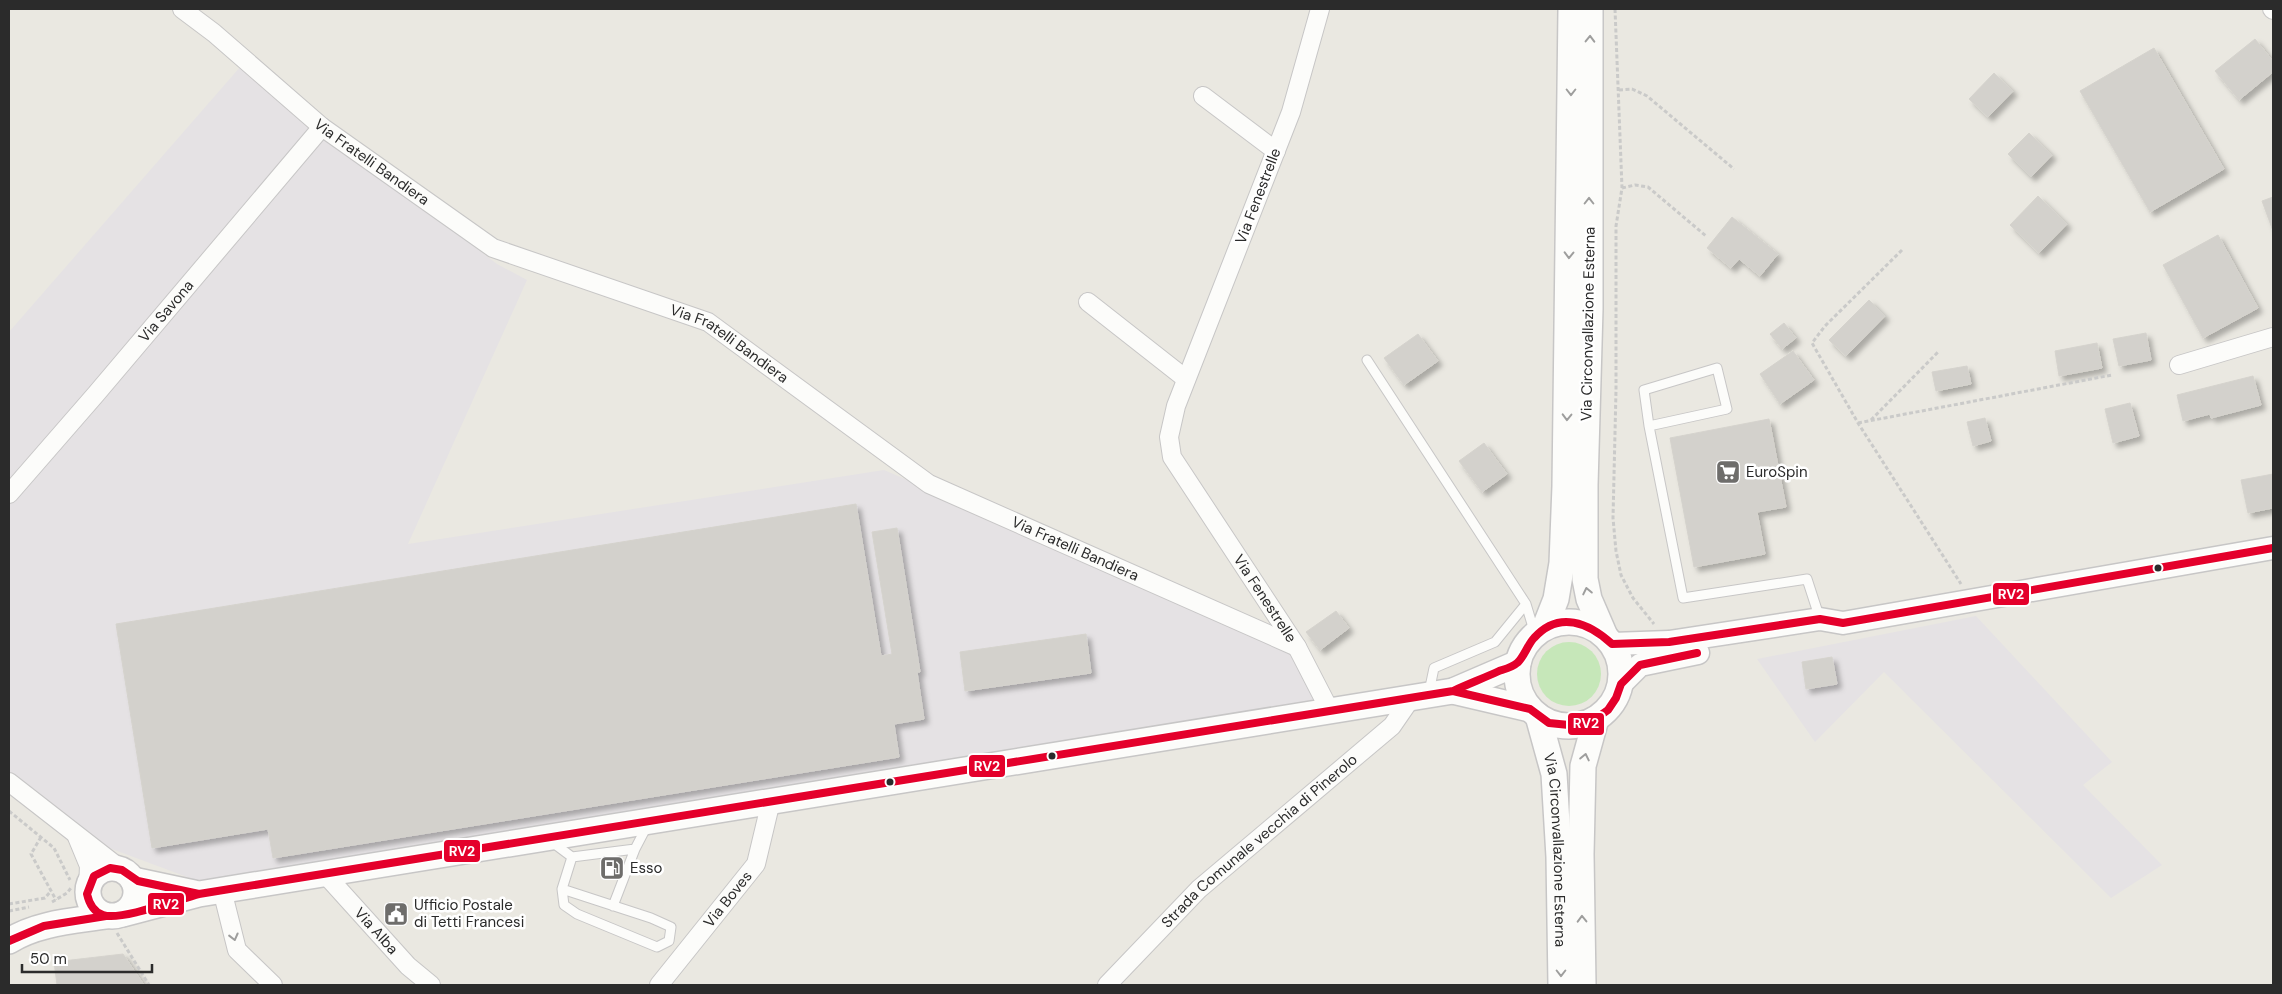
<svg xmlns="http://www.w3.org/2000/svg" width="2282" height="994" font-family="'DM Sans',sans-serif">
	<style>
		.industrial { fill: #e5e2e4 }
		.green { fill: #c6e7b9 }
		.building { fill: #d3d1cc; stroke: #d5d3cd; filter: url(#shadow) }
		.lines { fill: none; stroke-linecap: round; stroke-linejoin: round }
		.service-casing { stroke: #c7c6c6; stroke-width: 11 }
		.minor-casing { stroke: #c7c6c6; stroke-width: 20 }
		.tertiary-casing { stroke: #c7c6c6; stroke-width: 25 }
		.secondary-casing { stroke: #c7c6c6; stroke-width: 28 }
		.path { stroke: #cacac9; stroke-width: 3; stroke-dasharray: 4 2.5; stroke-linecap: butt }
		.service { stroke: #fcfcfa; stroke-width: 9 }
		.minor { stroke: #fcfcfa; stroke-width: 18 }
		.tertiary { stroke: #fcfcfa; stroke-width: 22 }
		.secondary { stroke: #fcfcfa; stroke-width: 25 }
		.bus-1-casing { stroke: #fff; stroke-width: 11 }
		.bus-1 { stroke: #e4002b; stroke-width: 8 }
		.oneway { stroke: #9e9e9d }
		.bus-dot { fill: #2b2b2b; stroke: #fff; stroke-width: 2 }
		.labels { text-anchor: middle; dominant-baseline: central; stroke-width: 5; stroke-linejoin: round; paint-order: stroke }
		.street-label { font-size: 15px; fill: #2b2b2b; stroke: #fff }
		.poi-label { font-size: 15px; fill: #2b2b2b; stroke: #fff; text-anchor: start }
		.line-badge { stroke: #fff; stroke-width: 2 }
		.badge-label { font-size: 14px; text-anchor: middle; font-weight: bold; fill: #fff }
	</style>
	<defs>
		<filter id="shadow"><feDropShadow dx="4.5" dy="4.5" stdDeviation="2.5" flood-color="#0004"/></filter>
	</defs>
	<rect width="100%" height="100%" fill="#eae8e1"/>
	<path class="industrial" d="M241,66L497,264L527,280L408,544L884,470L1297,647L1329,709L222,890L77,836L9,782V332Z
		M1976,616L2112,762L2083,785L2162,865L2111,898L1884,672L1815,742L1757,659Z"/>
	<path class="green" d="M1537 674a32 32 0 1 1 64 0a32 32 0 1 1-64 0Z"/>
	<path class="building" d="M2255,39L2273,61V72L2239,100L2215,71Z
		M2154,48L2224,169L2150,212L2080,91Z
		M1994,73L2013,91L1988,117L1969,99Z
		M2029,133L2052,155L2031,177L2008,154Z
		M2038,196L2067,224L2039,253L2010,225Z
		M2273,197V231L2262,201Z
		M1732,217L1778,254L1760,276L1739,259L1731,268L1707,248Z
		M2218,235L2258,308L2203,338L2163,265Z
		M1869,300L1885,316L1846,356L1829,340Z
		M1784,323L1796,338L1782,349L1770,334Z
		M2146,333L2151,360L2119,366L2113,339Z
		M1418,334L1438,361L1404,385L1384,358Z
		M2097,343L2102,368L2059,376L2055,351Z
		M1793,351L1814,380L1780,404L1760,374Z
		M1967,366L1971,384L1936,391L1932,372Z
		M2253,376L2261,405L2211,418L2210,414L2183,421L2177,395Z
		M2130,403L2139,436L2113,443L2105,409Z
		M1985,418L1991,441L1973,446L1967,422Z
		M1769,419L1786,507L1757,512L1765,554L1694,567L1670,438Z
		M1484,443L1507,474L1482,492L1459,461Z
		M2273,474V508L2248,513L2241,480Z
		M856,504L881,656L892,654L872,532L897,528L920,672H917L924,719L894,724L899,757L273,858L268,829L152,848L116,624Z
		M1336,611L1349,628L1320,650L1306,632Z
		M1086,634L1091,673L965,691L960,652Z
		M1832,657L1837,684L1806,689L1802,662Z
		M123,954L144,985H57L54,962Z"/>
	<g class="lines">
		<defs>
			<path id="service" d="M1367,360L1526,604L1535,634
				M1649,426L1644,390L1717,368L1727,409L1649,426L1683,598L1807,579L1820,619
				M1429,692L1434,668L1495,642L1526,604
				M552,842L572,857L635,849L647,826
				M562,889L564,905L577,914L657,947L669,941L671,927L651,918L562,889L572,857
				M613,906L635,849"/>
			<g id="minor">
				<path id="s1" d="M182,9L214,33L322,127L493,248L708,322L929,484L1297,647"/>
				<path id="s2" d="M1320,9L1291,112L1176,406L1169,437L1172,457L1297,647L1329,709"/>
				<path d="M2272,9L2273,10"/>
				<path d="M1203,96L1276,151"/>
				<path d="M1088,302L1186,379"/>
				<path d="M2179,365L2273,337"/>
				<path id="s3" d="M9,494L96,394L322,127"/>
				<path d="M9,782L122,870"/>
				<path d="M77,837L89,866L88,889"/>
				<path id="s4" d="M324,873L408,966L431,985"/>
				<path d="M222,890L237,950L273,985"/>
				<path id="s5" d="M659,985L756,864L771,801"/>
				<path id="s6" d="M1107,985L1199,889L1392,726L1412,697"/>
			</g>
			<path id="tertiary" d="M1612,644L1669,642L1820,619L1843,623L2273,548
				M1621,684L1640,665L1698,653"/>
			<g id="secondary">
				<path d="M1590,9V309L1585,485V579L1589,599L1605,636"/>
				<circle cx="1569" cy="674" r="52"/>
				<path d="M1545,627L1556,599L1562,563L1565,486L1571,9"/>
				<path d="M1453,691L1530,709"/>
				<path id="s7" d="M1538,716L1554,774L1559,857L1561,985"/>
				<circle cx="112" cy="892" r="24"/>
				<path d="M133,880L194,893"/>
				<path d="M123,914L199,894L1453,691L1518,663"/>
				<path d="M9,941C37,923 74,921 106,916"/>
				<path d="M1583,985L1581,854L1583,766L1596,719"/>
			</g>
		</defs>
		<use href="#service" class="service-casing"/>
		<use href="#minor" class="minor-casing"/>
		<use href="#tertiary" class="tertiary-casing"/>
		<use href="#secondary" class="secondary-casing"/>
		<path class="path" d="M1615,9L1622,188L1616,226V390L1613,518L1616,551L1621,575L1633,598L1654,624
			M1619,90L1632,89L1647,96L1734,169
			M1622,188L1635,185L1648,187L1706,236
			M1902,250L1825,326L1812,343L1858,423L1961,584
			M1871,420L1939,351
			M1858,423L2112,375
			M9,811L54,848L70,880
			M41,837L31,854L56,900
			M52,902L67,893L71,888
			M9,904L45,898L51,891
			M9,911L29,907
			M117,933L149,985"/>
		<use href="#service" class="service"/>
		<use href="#minor" class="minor"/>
		<use href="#tertiary" class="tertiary"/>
		<use href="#secondary" class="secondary"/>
		<defs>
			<path id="bus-1" d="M1453,691L1530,709L1549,723L1579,726L1591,722L1608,710L1616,698L1621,684L1640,665L1697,653
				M110,868L122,870L138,881L199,894C179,899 121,921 103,915C94,912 89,903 87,894L94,876Z
				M199,894L1453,691C1468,684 1484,678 1499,671C1505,669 1513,667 1517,663C1523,659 1528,644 1534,638C1559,610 1589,623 1612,644L1669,642L1820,619L1843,623L2273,548
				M9,941L44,926L106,916"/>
		</defs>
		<use href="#bus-1" class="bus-1-casing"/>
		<use href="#bus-1" class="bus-1"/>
	</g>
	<defs><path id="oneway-chevron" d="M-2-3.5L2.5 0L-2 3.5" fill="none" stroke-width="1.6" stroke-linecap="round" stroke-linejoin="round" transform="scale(1.25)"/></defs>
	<g class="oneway">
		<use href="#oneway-chevron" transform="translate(1590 39) rotate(-89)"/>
		<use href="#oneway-chevron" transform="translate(1571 92) rotate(90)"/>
		<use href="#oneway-chevron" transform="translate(1589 201) rotate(-90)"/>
		<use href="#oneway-chevron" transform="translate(1569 255) rotate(91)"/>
		<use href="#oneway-chevron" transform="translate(1567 417) rotate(91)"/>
		<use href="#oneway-chevron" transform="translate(1587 591) rotate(-102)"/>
		<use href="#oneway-chevron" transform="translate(1585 757) rotate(-78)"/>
		<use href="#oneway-chevron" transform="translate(1582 919) rotate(-91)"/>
		<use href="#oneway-chevron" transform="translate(234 937) rotate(76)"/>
		<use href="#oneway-chevron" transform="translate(1561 973) rotate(90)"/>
	</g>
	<defs>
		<symbol id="supermarket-square" viewBox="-11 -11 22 22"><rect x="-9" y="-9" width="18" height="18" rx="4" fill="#6e6d6b" stroke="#fff"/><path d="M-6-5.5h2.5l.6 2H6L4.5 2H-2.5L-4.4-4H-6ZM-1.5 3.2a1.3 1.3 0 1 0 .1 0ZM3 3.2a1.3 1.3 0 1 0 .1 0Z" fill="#fff"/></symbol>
		<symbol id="fuel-square" viewBox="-11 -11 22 22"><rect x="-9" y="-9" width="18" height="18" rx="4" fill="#6e6d6b" stroke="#fff"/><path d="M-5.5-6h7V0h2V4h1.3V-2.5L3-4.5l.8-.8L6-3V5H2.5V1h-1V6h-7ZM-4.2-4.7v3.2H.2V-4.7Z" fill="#fff"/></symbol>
		<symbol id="civic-square" viewBox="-11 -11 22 22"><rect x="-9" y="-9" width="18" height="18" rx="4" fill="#6e6d6b" stroke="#fff"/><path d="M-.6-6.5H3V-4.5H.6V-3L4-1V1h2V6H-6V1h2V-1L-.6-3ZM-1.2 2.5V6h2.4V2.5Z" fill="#fff"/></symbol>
	</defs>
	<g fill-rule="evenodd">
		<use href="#supermarket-square" x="1714" y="458" width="28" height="28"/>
		<use href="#fuel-square" x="598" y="854" width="28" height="28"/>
		<use href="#civic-square" x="382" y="900" width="28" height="28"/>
	</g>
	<g class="bus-dot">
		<circle cx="2158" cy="568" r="4.5"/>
		<circle cx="1052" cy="756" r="4.5"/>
		<circle cx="890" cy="782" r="4.5"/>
	</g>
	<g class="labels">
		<g class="street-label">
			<text stroke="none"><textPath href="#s1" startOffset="244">Via Fratelli Bandiera</textPath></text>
			<text transform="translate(1258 196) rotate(-69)">Via Fenestrelle</text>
			<text stroke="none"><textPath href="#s3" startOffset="241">Via Savona</textPath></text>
			<text transform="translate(1588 324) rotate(-89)">Via Circonvallazione Esterna</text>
			<text stroke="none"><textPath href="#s1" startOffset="649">Via Fratelli Bandiera</textPath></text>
			<text stroke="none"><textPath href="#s1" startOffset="1054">Via Fratelli Bandiera</textPath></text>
			<text stroke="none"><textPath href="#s2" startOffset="644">Via Fenestrelle</textPath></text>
			<text stroke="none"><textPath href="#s6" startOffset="210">Strada Comunale vecchia di Pinerolo</textPath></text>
			<text stroke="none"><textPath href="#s7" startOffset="136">Via Circonvallazione Esterna</textPath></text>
			<text stroke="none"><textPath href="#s5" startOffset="110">Via Boves</textPath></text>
			<text stroke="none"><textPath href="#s4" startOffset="78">Via Alba</textPath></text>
		</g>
		<g class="poi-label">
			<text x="1746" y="472">EuroSpin</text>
			<text x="630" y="868">Esso</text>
			<text x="414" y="905">Ufficio Postale<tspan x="414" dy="17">di Tetti Francesi</tspan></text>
		</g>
	</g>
	<g class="line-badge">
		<rect x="1992" y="582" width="38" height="24" rx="5" fill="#e4002b"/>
		<rect x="1567" y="712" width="38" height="24" rx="5" fill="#e4002b"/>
		<rect x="968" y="754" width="38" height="24" rx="5" fill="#e4002b"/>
		<rect x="443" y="839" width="38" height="24" rx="5" fill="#e4002b"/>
		<rect x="147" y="892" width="38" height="24" rx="5" fill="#e4002b"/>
	</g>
	<g class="badge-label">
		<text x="2011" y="599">RV2</text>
		<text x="1586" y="728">RV2</text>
		<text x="987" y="771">RV2</text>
		<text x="462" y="856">RV2</text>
		<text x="166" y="909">RV2</text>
	</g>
	<rect width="2282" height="994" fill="none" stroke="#2b2b2b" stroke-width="20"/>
	<path d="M22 964v8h130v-8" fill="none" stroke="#2b2b2b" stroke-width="2.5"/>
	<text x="30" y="964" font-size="15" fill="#2b2b2b" stroke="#ffffff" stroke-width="4" paint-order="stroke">50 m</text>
</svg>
